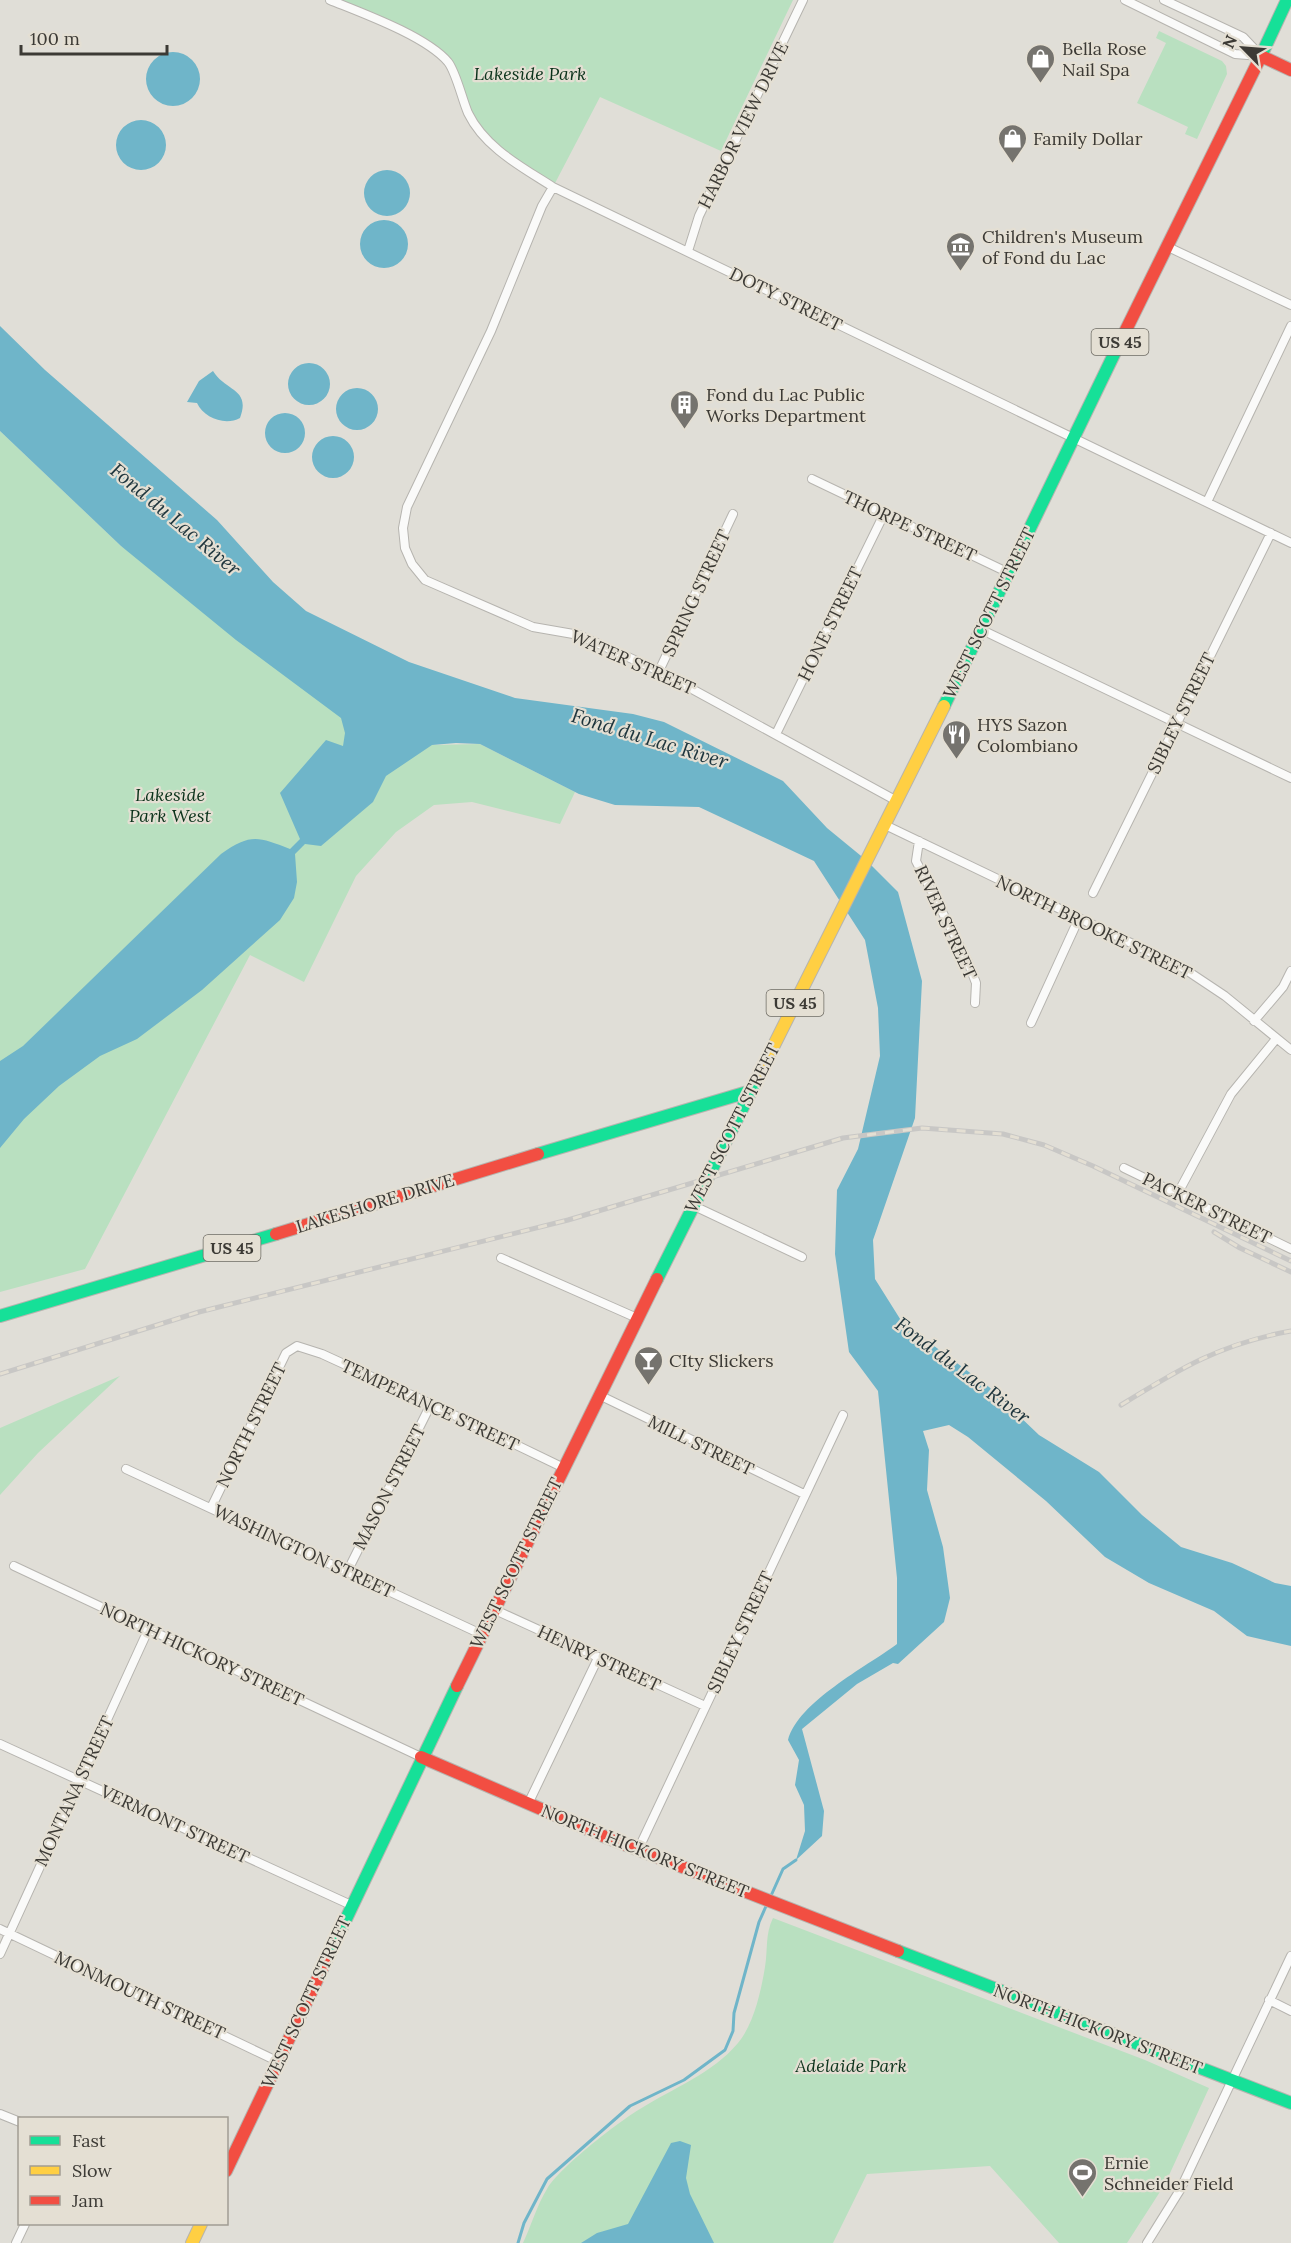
<svg xmlns="http://www.w3.org/2000/svg" width="1291" height="2243" font-family="Lora,serif">
	<style>
		.green { fill: #b9e0c0 }
		.water { fill: #6fb5c9 }
		.lines { fill: none; stroke-linecap: round; stroke-linejoin: round }
		.stream { stroke: #6fb5c9; stroke-width: 3 }
		.street-casing { stroke: #b6b4af; stroke-width: 10 }
		.fast-casing { stroke: #b6b4af; stroke-width: 14 }
		.slow-casing { stroke: #b6b4af; stroke-width: 14 }
		.jam-casing { stroke: #b6b4af; stroke-width: 14 }
		.street { stroke: #fafaf9; stroke-width: 8 }
		.fast { stroke: #16e098; stroke-width: 12 }
		.slow { stroke: #ffcf43; stroke-width: 12 }
		.jam { stroke: #f24e42; stroke-width: 12 }
		.rail-casing { stroke: #c8c7c5; stroke-width: 5 }
		.rail { stroke: #e4dfd3; stroke-width: 3; stroke-dasharray: 9; stroke-linecap: butt }
		.labels { text-anchor: middle; dominant-baseline: central; stroke-width: 4.5; stroke-linejoin: round; paint-order: stroke }
		.shield { fill: #e4dfd3; stroke: #6e6c64; stroke-width: 1.5 }
		.shield-label { font-size: 16px; font-weight: bold; fill: #3c3a35 }
		.poi-label { font-size: 18px; fill: #3c3a35; stroke: #e4dfd3; text-anchor: start }
		.park-label { font-size: 18px; font-style: italic; fill: #0a321a; stroke: #e4dfd3 }
		.street-label { font-size: 18px; fill: #3c3a35; stroke: #e4dfd3 }
		.water-label { font-size: 20px; font-style: italic; fill: #1d343c; stroke: #e4dfd3 }
	</style>
	<rect width="100%" height="100%" fill="#e0ded7"/>
	<path class="green" d="M330,0H793L721,151L600,97L553,187L480,131L452,71L431,47Z
		M1159,31L1222,61L1226,66L1227,74L1197,139L1185,134L1188,127L1137,103L1166,43L1156,38Z
		M0,431L121,546L432,745L480,744L575,792L560,824L472,802L434,805L396,832L356,876L304,982L250,955L85,1269L0,1292Z
		M120,1376L38,1453L0,1495V1428Z
		M773,1918L1145,2060L1209,2088L1165,2184L1127,2243H1059L990,2166L867,2174L833,2243H523C531,2226 537,2205 547,2189C559,2168 618,2122 640,2109C673,2088 712,2074 738,2043C754,2024 761,1991 765,1967C768,1949 765,1934 773,1918Z"/>
	<path class="water" d="M146 79a27 27 0 1 1 54 0a27 27 0 1 1-54 0Z
		M116 145a25 25 0 1 1 50 0a25 25 0 1 1-50 0Z
		M364 193a23 23 0 1 1 46 0a23 23 0 1 1-46 0Z
		M360 244a24 24 0 1 1 48 0a24 24 0 1 1-48 0Z
		M0,326L45,370L217,520L273,582L306,611L409,662L515,698L633,714L664,722L783,781L827,828L866,860L898,892L922,981L915,1118L873,1240L875,1279L902,1322L989,1387L1039,1435L1099,1472L1142,1515L1181,1547L1232,1563L1275,1583L1291,1586V1646L1247,1636L1214,1611L1149,1583L1105,1557L1046,1501L968,1437L949,1425L923,1431L929,1450L927,1490L943,1547L950,1598L944,1622L898,1664L893,1663L857,1684L802,1729L824,1811L822,1836L796,1860L805,1831L804,1805L795,1785L799,1760L788,1740C798,1702 866,1667 897,1644V1578L878,1391L849,1352L835,1254L837,1190L858,1149L880,1056L878,1008L865,940L814,861L699,807L615,805L579,794L480,744L456,743L432,745L386,776L373,802L321,846L305,844L295,854L297,882L294,898L280,920L202,990L137,1039L100,1056L59,1086L24,1119L0,1148V1061L23,1046L221,854C251,833 258,837 290,849L300,839L280,793L326,740L343,746L345,733L341,718L236,640L121,546L0,431Z
		M288 384a21 21 0 1 1 42 0a21 21 0 1 1-42 0Z
		M213,371C226,392 251,388 240,418C225,426 204,418 197,403L187,402L199,381Z
		M336 409a21 21 0 1 1 42 0a21 21 0 1 1-42 0Z
		M265 433a20 20 0 1 1 40 0a20 20 0 1 1-40 0Z
		M312 457a21 21 0 1 1 42 0a21 21 0 1 1-42 0Z
		M680,2141L691,2145L686,2178L690,2194L714,2243H581L597,2233L628,2224L671,2143Z"/>
	<g class="lines">
		<path class="stream" d="M770,1898L783,1869L796,1860
			M518,2243L524,2223L547,2179L630,2106L684,2080L725,2050L733,2031L734,2013L759,1922L767,1904"/>
		<defs>
			<path id="street" d="M330,0C362,13 426,36 448,62C456,72 462,99 468,113C485,148 522,167 553,187L1291,543
				M1125,0L1235,54L1261,56
				M1164,0L1243,37L1261,56
				M553,187L542,206L491,331L407,507L403,528L405,548L412,564L425,580L533,627L579,635L659,671L895,800
				M1166,246L1291,305
				M688,251L699,216L803,0
				M812,479L1009,573
				M1207,502L1291,326
				M982,630L1291,778
				M659,671L733,514
				M776,734L884,514
				M883,824L1183,968L1225,996L1291,1050
				M919,841L916,861L968,962L976,983L975,1003
				M1093,893L1271,533
				M1254,1021L1283,987L1291,971
				M1031,1023L1079,918
				M1124,1168L1291,1249
				M1178,1193L1231,1094L1276,1039
				M692,1205L802,1257
				M501,1258L637,1318
				M599,1395L804,1494
				M126,1469L481,1634
				M211,1508L286,1353L297,1346L322,1354L431,1404L564,1468
				M14,1566L421,1757
				M348,1570L431,1404
				M493,1609L705,1706
				M0,1744L351,1905
				M528,1804L598,1658
				M638,1850L843,1415
				M0,1929L279,2062
				M0,1954L149,1628
				M1269,2000L1291,2011
				M0,2114L20,2122
				M16,2243L25,2224
				M1147,2243L1180,2190L1291,1956"/>
			<path id="fast" d="M1261,56L1287,0
				M944,706L1119,344
				M538,1154L751,1091L758,1077
				M657,1279L751,1091
				M0,1316L276,1234
				M898,1951L1291,2103
				M325,1963L457,1686"/>
			<path id="slow" d="M758,1077L944,706
				M192,2243L201,2224"/>
			<path id="jam" d="M1119,344L1261,56L1291,70
				M276,1234L538,1154
				M457,1686L657,1279
				M421,1757L608,1838L898,1951
				M226,2171L325,1963"/>
		</defs>
		<use href="#street" class="street-casing"/>
		<use href="#fast" class="fast-casing"/>
		<use href="#slow" class="slow-casing"/>
		<use href="#jam" class="jam-casing"/>
		<use href="#street" class="street"/>
		<use href="#fast" class="fast"/>
		<use href="#slow" class="slow"/>
		<use href="#jam" class="jam"/>
		<defs>
			<path id="rail" d="M1214,1232L1240,1248L1291,1272
				M0,1374L199,1312L568,1220L843,1138L922,1128L1003,1134L1044,1145L1093,1166L1291,1261
				M1121,1405C1181,1368 1220,1344 1291,1331"/>
		</defs>
		<use href="#rail" class="rail-casing"/>
		<use href="#rail" class="rail"/>
	</g>
	<defs>
		<symbol id="shop-pin" viewBox="-11 -11 22 30"><path d="M0 17L-7.5 6A9.5 9.5 0 1 1 7.5 6Z" fill="#75736e" stroke="#e4dfd3"/><path d="M-5-2.5h2.3a2.7 3.5 0 0 1 5.4 0H5L5.5 6h-11ZM-1.5-2.5h3a1.5 2.3 0 0 0-3 0Z" fill="#fff"/></symbol>
		<symbol id="museum-pin" viewBox="-11 -11 22 30"><path d="M0 17L-7.5 6A9.5 9.5 0 1 1 7.5 6Z" fill="#75736e" stroke="#e4dfd3"/><path d="M0-6L6-3V-2H-6V-3ZM-5-1h2V3h-2ZM-1-1h2V3h-2ZM3-1h2V3H3ZM-6 4H6V6H-6Z" fill="#fff"/></symbol>
		<symbol id="building-pin" viewBox="-11 -11 22 30"><path d="M0 17L-7.5 6A9.5 9.5 0 1 1 7.5 6Z" fill="#75736e" stroke="#e4dfd3"/><path d="M-4-6H4V6H1V3H-1V6H-4ZM-2.5-4.3h1.7v1.8h-1.7ZM.8-4.3h1.7v1.8H.8ZM-2.5-1h1.7V.8h-1.7ZM.8-1h1.7V.8H.8Z" fill="#fff"/></symbol>
		<symbol id="restaurant-pin" viewBox="-11 -11 22 30"><path d="M0 17L-7.5 6A9.5 9.5 0 1 1 7.5 6Z" fill="#75736e" stroke="#e4dfd3"/><path d="M-5-6h1v4h1v-4h1v4h1v-4h1v5L-1.5 .5V6h-2V.5L-5-1ZM5-6V6H3V1.5H1.5Q1.5-4 5-6Z" fill="#fff"/></symbol>
		<symbol id="bar-pin" viewBox="-11 -11 22 30"><path d="M0 17L-7.5 6A9.5 9.5 0 1 1 7.5 6Z" fill="#75736e" stroke="#e4dfd3"/><path d="M-6-5H6L.8 .8V4.5H3.5V6h-7V4.5H-.8V.8Z" fill="#fff"/></symbol>
		<symbol id="stadium-pin" viewBox="-11 -11 22 30"><path d="M0 17L-7.5 6A9.5 9.5 0 1 1 7.5 6Z" fill="#75736e" stroke="#e4dfd3"/><path d="M0-5a6.5 5 0 1 0 0 10a6.5 5 0 1 0 0-10ZM-3.5-1.8h7v3.6h-7Z" fill="#fff"/></symbol>
	</defs>
	<g fill-rule="evenodd">
		<use href="#shop-pin" x="1024" y="42" width="33" height="45"/>
		<use href="#shop-pin" x="996" y="122" width="33" height="45"/>
		<use href="#museum-pin" x="944" y="230" width="33" height="45"/>
		<use href="#building-pin" x="668" y="388" width="33" height="45"/>
		<use href="#restaurant-pin" x="940" y="718" width="33" height="45"/>
		<use href="#bar-pin" x="632" y="1344" width="33" height="45"/>
		<use href="#stadium-pin" x="1066" y="2156" width="33" height="45"/>
	</g>
	<g class="labels">
		<g class="shield">
			<rect x="1091.5" y="329" width="57" height="26" rx="4.5"/>
			<rect x="766.5" y="990" width="57" height="26" rx="4.5"/>
			<rect x="203.5" y="1235" width="57" height="26" rx="4.5"/>
		</g>
		<g class="shield-label">
			<text x="1120" y="342">US 45</text>
			<text x="795" y="1003">US 45</text>
			<text x="232" y="1248">US 45</text>
		</g>
		<g class="poi-label">
			<text x="1062" y="48">Bella Rose<tspan x="1062" dy="21">Nail Spa</tspan></text>
			<text x="1033" y="138">Family Dollar</text>
			<text x="982" y="236">Children's Museum<tspan x="982" dy="21">of Fond du Lac</tspan></text>
			<text x="706" y="394">Fond du Lac Public<tspan x="706" dy="21">Works Department</tspan></text>
			<text x="977" y="724">HYS Sazon<tspan x="977" dy="21">Colombiano</tspan></text>
			<text x="669" y="1360">CIty Slickers</text>
			<text x="1104" y="2162">Ernie<tspan x="1104" dy="21">Schneider Field</tspan></text>
		</g>
		<g class="park-label">
			<text x="530" y="73">Lakeside Park</text>
			<text x="170" y="794">Lakeside<tspan x="170" dy="21">Park West</tspan></text>
			<text x="851" y="2065">Adelaide Park</text>
		</g>
		<g class="street-label">
			<text transform="translate(743 125) rotate(-64)">HARBOR VIEW DRIVE</text>
			<text transform="translate(786 299) rotate(26)">DOTY STREET</text>
			<text transform="translate(910 526) rotate(25)">THORPE STREET</text>
			<text transform="translate(696 593) rotate(-65)">SPRING STREET</text>
			<text transform="translate(989 613) rotate(-64)">WEST SCOTT STREET</text>
			<text transform="translate(830 624) rotate(-64)">HONE STREET</text>
			<text transform="translate(633 662) rotate(24)">WATER STREET</text>
			<text transform="translate(1181 713) rotate(-64)">SIBLEY STREET</text>
			<text transform="translate(946 922) rotate(65)">RIVER STREET</text>
			<text transform="translate(1094 927) rotate(26)">NORTH BROOKE STREET</text>
			<text transform="translate(732 1128) rotate(-63)">WEST SCOTT STREET</text>
			<text transform="translate(375 1203) rotate(-17)">LAKESHORE DRIVE</text>
			<text transform="translate(1207 1208) rotate(26)">PACKER STREET</text>
			<text transform="translate(430 1405) rotate(25)">TEMPERANCE STREET</text>
			<text transform="translate(251 1425) rotate(-64)">NORTH STREET</text>
			<text transform="translate(701 1445) rotate(26)">MILL STREET</text>
			<text transform="translate(389 1487) rotate(-63)">MASON STREET</text>
			<text transform="translate(304 1551) rotate(25)">WASHINGTON STREET</text>
			<text transform="translate(516 1563) rotate(-64)">WEST SCOTT STREET</text>
			<text transform="translate(740 1632) rotate(-65)">SIBLEY STREET</text>
			<text transform="translate(202 1654) rotate(25)">NORTH HICKORY STREET</text>
			<text transform="translate(599 1658) rotate(25)">HENRY STREET</text>
			<text transform="translate(74 1791) rotate(-65)">MONTANA STREET</text>
			<text transform="translate(175 1824) rotate(25)">VERMONT STREET</text>
			<text transform="translate(645 1851) rotate(22)">NORTH HICKORY STREET</text>
			<text transform="translate(140 1995) rotate(25)">MONMOUTH STREET</text>
			<text transform="translate(306 2002) rotate(-65)">WEST SCOTT STREET</text>
			<text transform="translate(1098 2029) rotate(21)">NORTH HICKORY STREET</text>
		</g>
		<g class="water-label">
			<text transform="translate(176 519) rotate(40)">Fond du Lac River</text>
			<text transform="translate(650 738) rotate(17)">Fond du Lac River</text>
			<text transform="translate(963 1370) rotate(37)">Fond du Lac River</text>
		</g>
	</g>
	<rect x="18" y="2117" width="210" height="108" fill="#e4dfd3" stroke="#a19d94" stroke-width="1.5"/>
	<rect x="30" y="2136" width="30" height="9" fill="#16e098" stroke="#a19d94" stroke-width="1.5"/>
	<text x="72" y="2147" font-size="18" fill="#3c3a35">Fast</text>
	<rect x="30" y="2166" width="30" height="9" fill="#ffcf43" stroke="#a19d94" stroke-width="1.5"/>
	<text x="72" y="2177" font-size="18" fill="#3c3a35">Slow</text>
	<rect x="30" y="2196" width="30" height="9" fill="#f24e42" stroke="#a19d94" stroke-width="1.5"/>
	<text x="72" y="2207" font-size="18" fill="#3c3a35">Jam</text>
	<g transform="translate(1243 48) rotate(295)" stroke="#e4dfd3" stroke-width="4.5" paint-order="stroke">
	<path d="M0-4.5L10 22L0 15L-10 22Z" fill="#3c3a35"/>
	<text y="-9" font-size="16" font-weight="bold" text-anchor="middle" fill="#3c3a35">N</text>
	</g>
	<path d="M21 45v9h146v-9" fill="none" stroke="#3c3a35" stroke-width="3"/>
	<text x="30" y="45" font-size="18" fill="#3c3a35" stroke="#e4dfd3" stroke-width="4.5" paint-order="stroke">100 m</text>
</svg>
